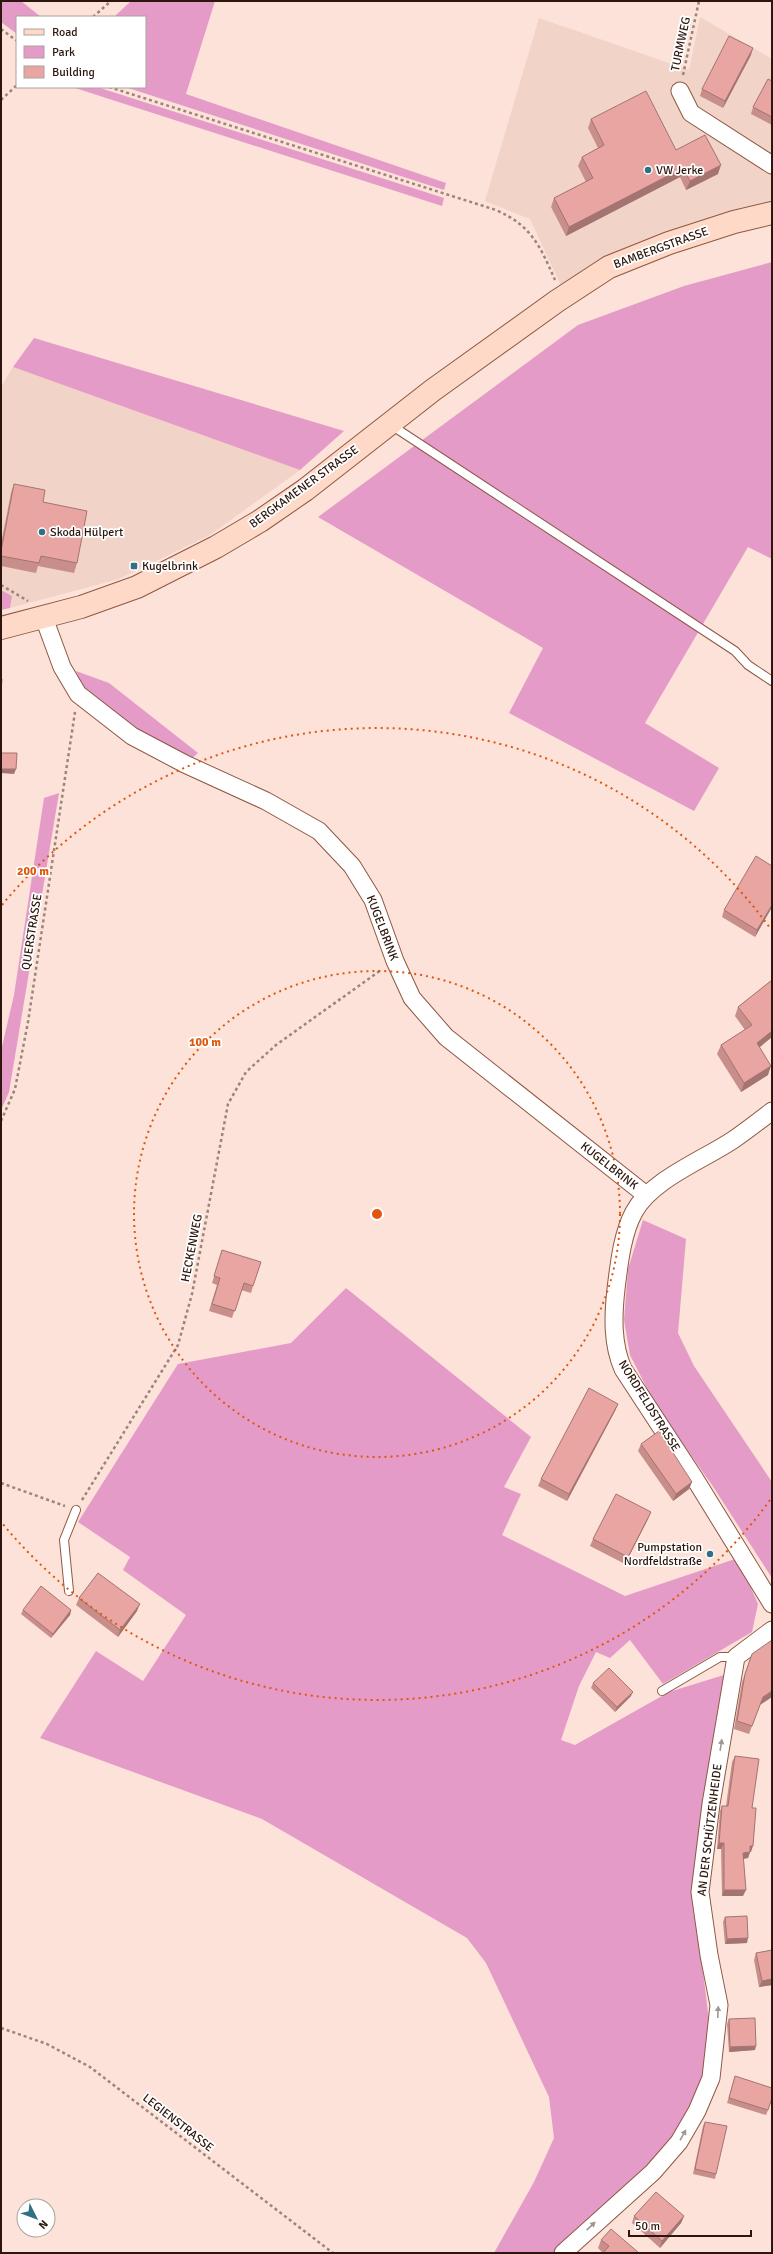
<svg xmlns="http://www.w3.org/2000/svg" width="773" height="2254" font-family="Signika,sans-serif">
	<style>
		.built { fill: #f1d3c8 }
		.green { fill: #e49bc8 }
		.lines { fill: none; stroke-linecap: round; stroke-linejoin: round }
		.lane-casing { stroke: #8e5741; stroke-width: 10 }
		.street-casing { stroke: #8e5741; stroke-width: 19 }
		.secondary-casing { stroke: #8e5741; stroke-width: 24 }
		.path { stroke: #9d847b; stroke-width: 2.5; stroke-dasharray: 3 3; stroke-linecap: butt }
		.lane { stroke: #fff; stroke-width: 8 }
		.street { stroke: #fff; stroke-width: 17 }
		.secondary { stroke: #ffd9c8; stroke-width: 22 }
		.wall { fill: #c88e8a }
		.shaded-wall { fill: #a37471 }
		.building { fill: #e9a5a1; stroke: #a37471 }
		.oneway { fill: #a09692 }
		.ring { fill: none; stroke: #df560c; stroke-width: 2; stroke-dasharray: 2 4 }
		.poi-dot { fill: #307084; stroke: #fff; stroke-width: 1.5 }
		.labels { text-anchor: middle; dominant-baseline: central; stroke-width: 3.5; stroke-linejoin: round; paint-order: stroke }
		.street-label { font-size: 12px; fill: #2d160d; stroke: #fff }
		.poi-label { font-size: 12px; fill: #2d160d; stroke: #fff; text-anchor: start }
		.centre { fill: #df560c; stroke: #fff; stroke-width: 2 }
		.ring-label { font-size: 12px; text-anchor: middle; font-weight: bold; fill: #df560c; stroke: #fff; stroke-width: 3.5; stroke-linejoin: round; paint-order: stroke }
	</style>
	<rect width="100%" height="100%" fill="#fce2d8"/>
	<path class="built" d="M700,17L772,59V215L562,288L530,219L485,201L539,18L689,70Z
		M13,367L300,470L210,535L119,579L10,608L11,596L1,589V387Z"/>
	<path class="green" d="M1,1H21L41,17H17V34L1,22Z
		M131,1H215L186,94L446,183L444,190L125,87H145V17H114Z
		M72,87H97L444,198L442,206Z
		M772,262V559L748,547L645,723L719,768L694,811L509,713L543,648L318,517L578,325L684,286Z
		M34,338L344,431L300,470L13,367Z
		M1,590L12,596L10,608L1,610Z
		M76,671L109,683L198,753L191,759C154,738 91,713 76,671Z
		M59,793L9,1092L1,1110V1051L14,995L44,798Z
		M643,1220L686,1239L678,1333L694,1366L772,1482V1578L712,1485L656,1406L630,1355L624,1320L628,1269Z
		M346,1288L531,1437L504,1487L521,1494L502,1535L625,1596L738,1558L758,1604L752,1632L663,1684L630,1640L610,1658L596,1652L579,1686L561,1740L575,1745L669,1692L727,1674L702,1963L709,2021L703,2075L690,2112L670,2145L569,2235L554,2253H494L534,2182L554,2138L549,2097L486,1963L467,1938L262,1819L40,1738L96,1651L143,1681L186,1615L123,1570L130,1557L78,1522L178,1364L291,1343Z"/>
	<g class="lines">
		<defs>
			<path id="lane" d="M391,425L735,651L748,665L772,681
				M69,1591L64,1540L76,1510
				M662,1691L720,1657H736"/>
			<path id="street" d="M680,91L691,113L772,165
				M44,618L62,667L78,694L132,736L185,764L266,801L319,831L352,866L373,900L395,961L412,998L446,1037L646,1195
				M772,1111C759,1121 746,1131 733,1140C703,1160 651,1180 634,1212C622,1234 619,1265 616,1289C613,1316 612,1344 623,1369L695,1479L772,1604
				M563,2253L653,2172L679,2142L697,2111L711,2078L719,2005L709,1955L700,1892L711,1804L736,1657L772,1630"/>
			<path id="secondary" d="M1,628L81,607L137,587L216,547L260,521L305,490L433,390L557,301L609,267L669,243L734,222L772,213"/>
		</defs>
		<use href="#lane" class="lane-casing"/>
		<use href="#street" class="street-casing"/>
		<use href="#secondary" class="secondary-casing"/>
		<path class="path" d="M93,17L111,1
			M1,29L17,41
			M683,75L699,1
			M109,87L496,210C532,226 540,246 555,280
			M1,100L17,85
			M1,585L28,601
			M1,1121L15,1089L28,1022L75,712
			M1,1483L65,1506
			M82,1500L178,1345L192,1294L228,1104L246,1072L276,1045L381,970
			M1,2028L47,2044L90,2067L333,2253"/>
		<use href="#lane" class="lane"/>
		<use href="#street" class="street"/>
		<use href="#secondary" class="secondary"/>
	</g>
	<path class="wall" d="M751,55L723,108L700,96L702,89Z
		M772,81V125L751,114L753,107Z
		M591,119L676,150L718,174L686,190L680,177L566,236L551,207L554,198L586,182L578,166L582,157L598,148L588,128Z
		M14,484L43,502L77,563L74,573L38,566L36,573L1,566V544L11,493Z
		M772,866V907L755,937L722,917L724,910Z
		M772,980V1037L759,1047L768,1075L741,1092L717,1054L721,1045L745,1030L735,1016L738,1007Z
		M220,1257L253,1286L251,1293L241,1290L232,1318L209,1311L217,1285L212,1283Z
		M618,1404L615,1411L567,1501L538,1486L541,1479Z
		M641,1444L692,1482L689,1489L673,1501L638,1451Z
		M648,1519L625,1564L590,1546L593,1539Z
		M79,1598L137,1611L118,1637L76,1605Z
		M23,1610H71L70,1615L51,1638L21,1614Z
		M752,1654L760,1705L749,1734L734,1729L742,1682Z
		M593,1683L631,1696L615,1712L591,1688Z
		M735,1756L752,1808L751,1852H750L748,1858L743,1859V1896H722L721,1849H717L720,1811L722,1806H726L732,1762Z
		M725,1917L747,1943L725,1944L723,1922Z
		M772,1936V1947L771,1940Z
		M772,1950V1985L759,1987L754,1960L756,1953Z
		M729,2019L755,2050L729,2052L727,2024Z
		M735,2076L768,2110L766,2115L727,2103Z
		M705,2122L716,2174L715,2179L693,2174L703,2126Z
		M634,2216H684L681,2223L660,2248L632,2223Z
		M601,2240L639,2253H603L598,2248Z"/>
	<path class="shaded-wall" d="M753,48L751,55L723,108L725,101Z
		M721,165L718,174L686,190L690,181Z
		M683,168L680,177L566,236L569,227Z
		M1,769H16L14,774L1,773Z
		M772,905V907L755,937L757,930Z
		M772,1031V1037L754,1052L757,1043Z
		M771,1066L768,1075L741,1092L744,1083Z
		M618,1404L615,1411L567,1501L569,1494Z
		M692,1482L689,1489L673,1501L676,1494Z
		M651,1512L648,1519L625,1564L628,1557Z
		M140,1604L137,1611L118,1637L120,1630Z
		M71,1610L70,1615L51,1638L53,1634Z
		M772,1691V1697L760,1705L749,1734L763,1697Z
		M633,1692L631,1696L615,1712L617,1707Z
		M719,1843H724L721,1849H717Z
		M750,1846H753L751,1852L748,1851Z
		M750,1852L748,1858L741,1859L743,1853Z
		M724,1890H746L743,1896H722Z
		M748,1938L747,1943L725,1944L727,1939Z
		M772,1979V1985L759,1987L762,1981Z
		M756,2046L755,2050L729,2052L730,2047Z
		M684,2216L681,2223L660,2248L662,2241Z"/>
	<path class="building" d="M729,36L753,48L725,101L702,89Z
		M768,79L772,81V117L753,107Z
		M646,91L676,150L705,135L721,165L690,181L683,168L569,227L554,198L593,178L582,157L604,145L591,119Z
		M14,484L45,490L43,502L87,511L77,563L41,556L39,563L1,556V551Z
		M1,679H2L1,691Z
		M1,753H17L16,769H1Z
		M756,856L772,866V905L757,930L724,910Z
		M772,980V1031L757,1043L771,1066L744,1083L721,1045L752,1025L738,1007Z
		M222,1250L261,1262L253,1286L244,1283L235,1311L212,1304L220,1278L214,1276Z
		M589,1388L618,1404L569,1494L541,1479Z
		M659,1431L692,1482L676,1494L641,1444Z
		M616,1494L651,1512L628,1557L593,1539Z
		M98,1573L140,1604L120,1630L79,1598Z
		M41,1586L71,1610L53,1634L23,1610Z
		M772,1640V1691L763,1697L752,1726L737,1721L745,1674L752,1654Z
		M609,1668L633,1692L617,1707L593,1683Z
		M735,1756L759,1759L752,1808H756L753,1846H750V1852L743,1853L746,1890H724V1843H719L722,1806H728Z
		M747,1916L748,1938L727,1939L725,1917Z
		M772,1950V1979L762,1981L756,1953Z
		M755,2018L756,2046L730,2047L729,2019Z
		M735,2076L772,2088V2098L768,2110L729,2098Z
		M705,2122L727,2126L716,2174L695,2169Z
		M656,2192L684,2216L662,2241L634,2216Z
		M611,2229L639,2253H603L609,2246L601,2240Z"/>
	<defs><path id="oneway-solid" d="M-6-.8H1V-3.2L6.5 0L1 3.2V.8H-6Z"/></defs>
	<g class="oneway">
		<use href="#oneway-solid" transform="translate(721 1745) rotate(-81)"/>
		<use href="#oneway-solid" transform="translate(718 2012) rotate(-88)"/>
		<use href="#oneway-solid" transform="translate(683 2135) rotate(-61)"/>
		<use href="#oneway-solid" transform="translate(591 2226) rotate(-43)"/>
	</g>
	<g class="ring">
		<circle cx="377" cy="1214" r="243"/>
		<path d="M770 1500A486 486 0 0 1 2 1523M2 905A486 486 0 0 1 770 928"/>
	</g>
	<g class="poi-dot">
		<circle cx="648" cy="170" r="4"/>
		<circle cx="42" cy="532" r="4"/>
		<rect x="130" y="562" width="8" height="8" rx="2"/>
		<circle cx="710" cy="1554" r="4"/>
	</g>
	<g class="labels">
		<g class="street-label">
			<text transform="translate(681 44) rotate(-78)">TURMWEG</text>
			<text transform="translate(661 248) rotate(-20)">BAMBERGSTRASSE</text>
			<text transform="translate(304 487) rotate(-36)">BERGKAMENER STRASSE</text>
			<text transform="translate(382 928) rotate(69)">KUGELBRINK</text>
			<text transform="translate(32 932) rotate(-81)">QUERSTRASSE</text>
			<text transform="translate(609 1166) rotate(38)">KUGELBRINK</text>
			<text transform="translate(192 1248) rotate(-79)">HECKENWEG</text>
			<text transform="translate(649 1406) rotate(58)">NORDFELDSTRASSE</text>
			<text transform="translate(710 1830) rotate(-83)">AN DER SCHÜTZENHEIDE</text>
			<text transform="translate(178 2123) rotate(38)">LEGIENSTRASSE</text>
		</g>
		<g class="poi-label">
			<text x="656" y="170">VW Jerke</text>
			<text x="50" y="532">Skoda Hülpert</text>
			<text x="142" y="566">Kugelbrink</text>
			<text x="702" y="1547" text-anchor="end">Pumpstation<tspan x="702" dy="14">Nordfeldstraße</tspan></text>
		</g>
	</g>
	<circle cx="377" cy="1214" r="6" class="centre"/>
	<g class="ring-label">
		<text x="33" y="875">200 m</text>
		<text x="205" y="1046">100 m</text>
	</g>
	<rect width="773" height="2254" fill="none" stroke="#2d160d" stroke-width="4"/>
	<rect x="16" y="16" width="130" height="72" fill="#ffffff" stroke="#aba29e"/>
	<rect x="24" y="29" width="20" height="6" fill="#ffd9c8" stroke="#aba29e"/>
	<text x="52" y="36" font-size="12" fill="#2d160d">Road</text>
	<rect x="24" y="46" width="20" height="12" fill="#e49bc8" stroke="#aba29e"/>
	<text x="52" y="56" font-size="12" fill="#2d160d">Park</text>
	<rect x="24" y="66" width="20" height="12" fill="#e9a5a1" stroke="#aba29e"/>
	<text x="52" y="76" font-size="12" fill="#2d160d">Building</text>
	<g transform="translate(36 2218) rotate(132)"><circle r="19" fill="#ffffff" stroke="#aba29e"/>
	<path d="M0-3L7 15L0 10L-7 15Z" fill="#307084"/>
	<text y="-6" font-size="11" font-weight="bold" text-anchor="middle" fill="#2d160d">N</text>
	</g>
	<path d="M629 2230v6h122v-6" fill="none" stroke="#2d160d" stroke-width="2"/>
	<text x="635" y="2230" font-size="12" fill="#2d160d" stroke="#ffffff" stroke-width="3" paint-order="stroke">50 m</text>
</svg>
